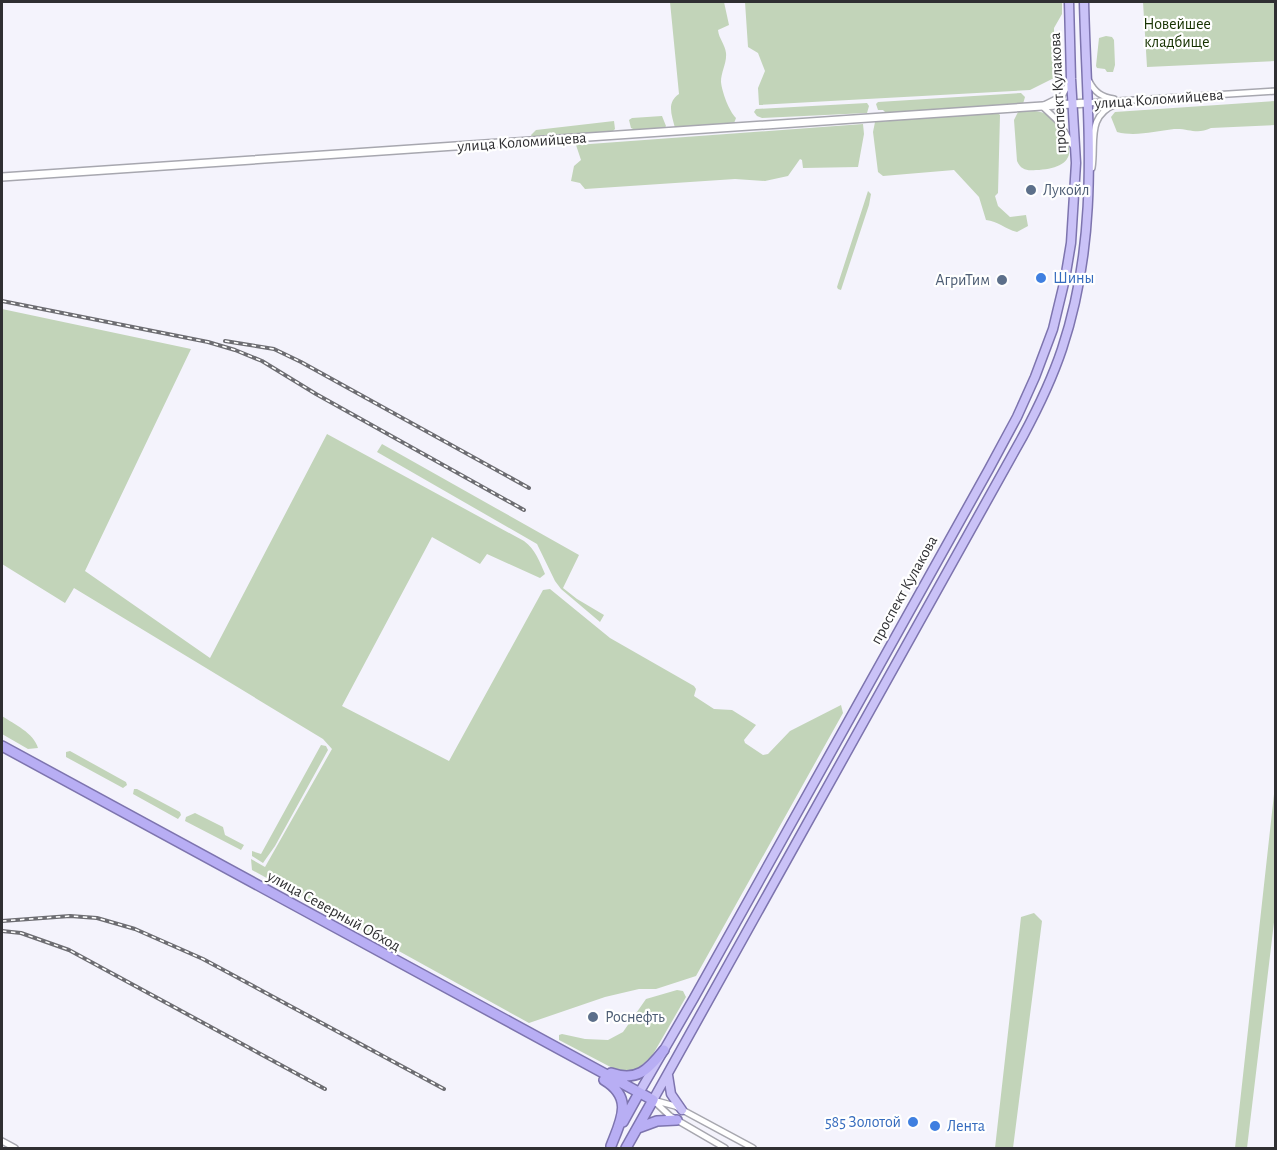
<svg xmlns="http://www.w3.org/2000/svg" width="1277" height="1150" font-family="'Alegreya Sans',sans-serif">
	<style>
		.green { fill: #c2d4b9 }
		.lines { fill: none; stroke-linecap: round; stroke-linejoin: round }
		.minor-casing { stroke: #a7a7af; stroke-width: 8 }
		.tertiary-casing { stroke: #a7a7af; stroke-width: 10 }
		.primary-casing { stroke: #7d74ae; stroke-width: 11 }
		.trunk-casing { stroke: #7d74ae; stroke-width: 12 }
		.minor { stroke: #fff; stroke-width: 5 }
		.tertiary { stroke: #fff; stroke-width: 7 }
		.primary { stroke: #cac2f7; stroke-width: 8 }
		.trunk { stroke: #b8aef4; stroke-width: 9 }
		.rail-casing { stroke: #6d6d72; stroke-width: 4 }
		.rail { stroke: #fff; stroke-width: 1.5; stroke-dasharray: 4.5; stroke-linecap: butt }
		.service-dot { fill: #5c6f8a; stroke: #fff; stroke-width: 2 }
		.shop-dot { fill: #3f7fe0; stroke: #fff; stroke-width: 2 }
		.labels { text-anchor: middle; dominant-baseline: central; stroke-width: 4.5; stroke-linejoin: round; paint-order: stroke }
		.park-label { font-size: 16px; fill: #163201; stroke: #fff }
		.street-label { font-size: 16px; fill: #2f2f32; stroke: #fff }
		.service-label { font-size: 16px; fill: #4e5e75; stroke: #fff; text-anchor: start }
		.shop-label { font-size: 16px; fill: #366cbe; stroke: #fff; text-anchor: start }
	</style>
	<rect width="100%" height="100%" fill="#f4f3fc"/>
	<path class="green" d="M670,2H724L729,25L718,30C719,39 725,44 726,53C727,63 721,72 721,82C722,92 729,111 736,118L733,126L675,128C672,115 666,103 679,94Z
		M745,2H1062V14L1054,28V78L1030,90L759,105L758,88L765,71L758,53L748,47Z
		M1143,2H1275V61L1147,67Z
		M1106,36L1112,37L1114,40L1115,65L1113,72H1107L1105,69L1097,68L1096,66L1099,38Z
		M1021,93L1025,97L1023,104L1020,106L887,114L883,110H878L876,104L878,102Z
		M1275,101V125L1211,128C1196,135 1189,128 1174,129C1155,131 1136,137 1117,132L1111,117L1115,112Z
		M867,103L869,106L867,113L762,118L757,116L754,112L756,109Z
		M1028,110C1034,111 1040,111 1046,114C1055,118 1060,125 1064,134C1079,161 1060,169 1036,170C1027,171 1021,170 1017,161L1014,120L1018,112Z
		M998,113L1000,115L998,193L995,196L998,206L1010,217L1026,215L1028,226L1017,232C1005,229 998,221 986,220L979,197L954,170L883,176L878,172L873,132L875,122Z
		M662,116L666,126L664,129L635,130L631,128L629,120L632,118Z
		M614,121L615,129L612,132L532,138L531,135L536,130Z
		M863,124L864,134L858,167L803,168L802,160L800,159L788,176L765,181L735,179L585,189L580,183L571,181L574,166L581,160L576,145Z
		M868,191L871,194L869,205L841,290L838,289L837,287Z
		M2,309L191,349L85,571L210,658L327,434L524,541C535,549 540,562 545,574L540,578L487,554L480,564L432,537L342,706L449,761L543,590L550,589L610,638L694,686L696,689L694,696L714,709L732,710L756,725L744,740L745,743L763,755L768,754L790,731L841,705L843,713L696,976L656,989H639L605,997L529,1023L252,870L251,859L265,867L332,749L323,739L74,588L65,603L2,564Z
		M382,444L579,555L563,588L577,599L604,615L600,622L561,589L555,581L537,544L377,452Z
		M2,716C14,724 34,733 38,748L28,749L2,734Z
		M321,745L326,746L328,750L275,846L263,863L252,856V851L261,854Z
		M70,751L126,782L127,785L123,788L66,757V752Z
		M1275,785V914L1247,1148H1235Z
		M134,789H137L180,812L181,815L178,819L133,794Z
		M195,813L223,827L225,835L244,845L241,850L185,821L186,817Z
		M1034,913L1042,921L1013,1148H995L1021,917Z
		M677,990L683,991L686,997L652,1056L636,1070L620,1072L559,1040V1035L562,1034L585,1039L608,1040L623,1032L646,999Z"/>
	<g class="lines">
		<defs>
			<path id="minor" d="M1089,81C1095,93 1102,97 1114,99
				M1069,83L1062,96L1042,106L1058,121L1073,146
				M1087,103L1276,91
				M1092,168C1096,142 1086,116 1116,104
				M653,1100L675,1106L753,1148
				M654,1101L670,1116L725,1148
				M2,1141L15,1148"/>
			<path id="tertiary" d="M2,177L1087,103"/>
			<path id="primary" d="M668,1075L671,1094L682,1110
				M639,1093L694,998L989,469L1017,417L1035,377L1053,329L1065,279L1071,243L1076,163L1071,79L1069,2
				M653,1100L1023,436C1038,408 1052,379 1062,349C1101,232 1087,122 1084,2"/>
			<path id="trunk" d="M2,746L653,1100L626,1148
				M611,1073C637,1082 648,1070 664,1050
				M604,1080C634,1098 621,1120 611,1146
				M623,1122L639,1093
				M638,1128L657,1121L677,1120"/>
		</defs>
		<use href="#minor" class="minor-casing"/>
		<use href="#tertiary" class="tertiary-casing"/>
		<use href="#primary" class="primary-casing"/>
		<use href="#trunk" class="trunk-casing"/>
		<use href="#minor" class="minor"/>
		<use href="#tertiary" class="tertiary"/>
		<use href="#primary" class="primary"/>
		<use href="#trunk" class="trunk"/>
		<defs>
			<path id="rail" d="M2,301L208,342L235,350L262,361L316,394L524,510
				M225,341L274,349L301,362L529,488
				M2,921L70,916L97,918L135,929L203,959L444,1089
				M2,931L21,933L69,950L325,1089"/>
		</defs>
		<use href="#rail" class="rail-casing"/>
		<use href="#rail" class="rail"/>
	</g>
	<g class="service-dot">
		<circle cx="1031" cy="190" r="6"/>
		<circle cx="1002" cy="280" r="6"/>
		<circle cx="593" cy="1017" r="6"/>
	</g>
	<g class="shop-dot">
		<circle cx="1041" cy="278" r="6"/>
		<circle cx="913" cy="1122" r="6"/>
		<circle cx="935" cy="1126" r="6"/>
	</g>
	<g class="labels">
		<g class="park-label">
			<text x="1177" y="24">Новейшее<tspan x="1177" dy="18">кладбище</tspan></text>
		</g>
		<g class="street-label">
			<text transform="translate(1058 93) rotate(-93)">проспект Кулакова</text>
			<text transform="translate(1159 99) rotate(-4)">улица Коломийцева</text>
			<text transform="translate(522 142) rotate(-4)">улица Коломийцева</text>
			<text transform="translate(904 590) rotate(-61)">проспект Кулакова</text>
			<text transform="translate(334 911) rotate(29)">улица Северный Обход</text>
		</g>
		<g class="service-label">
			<text x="1043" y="190">Лукойл</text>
			<text x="990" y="280" text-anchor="end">АгриТим</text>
			<text x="605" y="1017">Роснефть</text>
		</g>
		<g class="shop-label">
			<text x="1053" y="278">Шины</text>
			<text x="901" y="1122" text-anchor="end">585 Золотой</text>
			<text x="947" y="1126">Лента</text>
		</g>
	</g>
	<rect width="1277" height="1150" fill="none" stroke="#2f2f32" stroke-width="6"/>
</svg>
